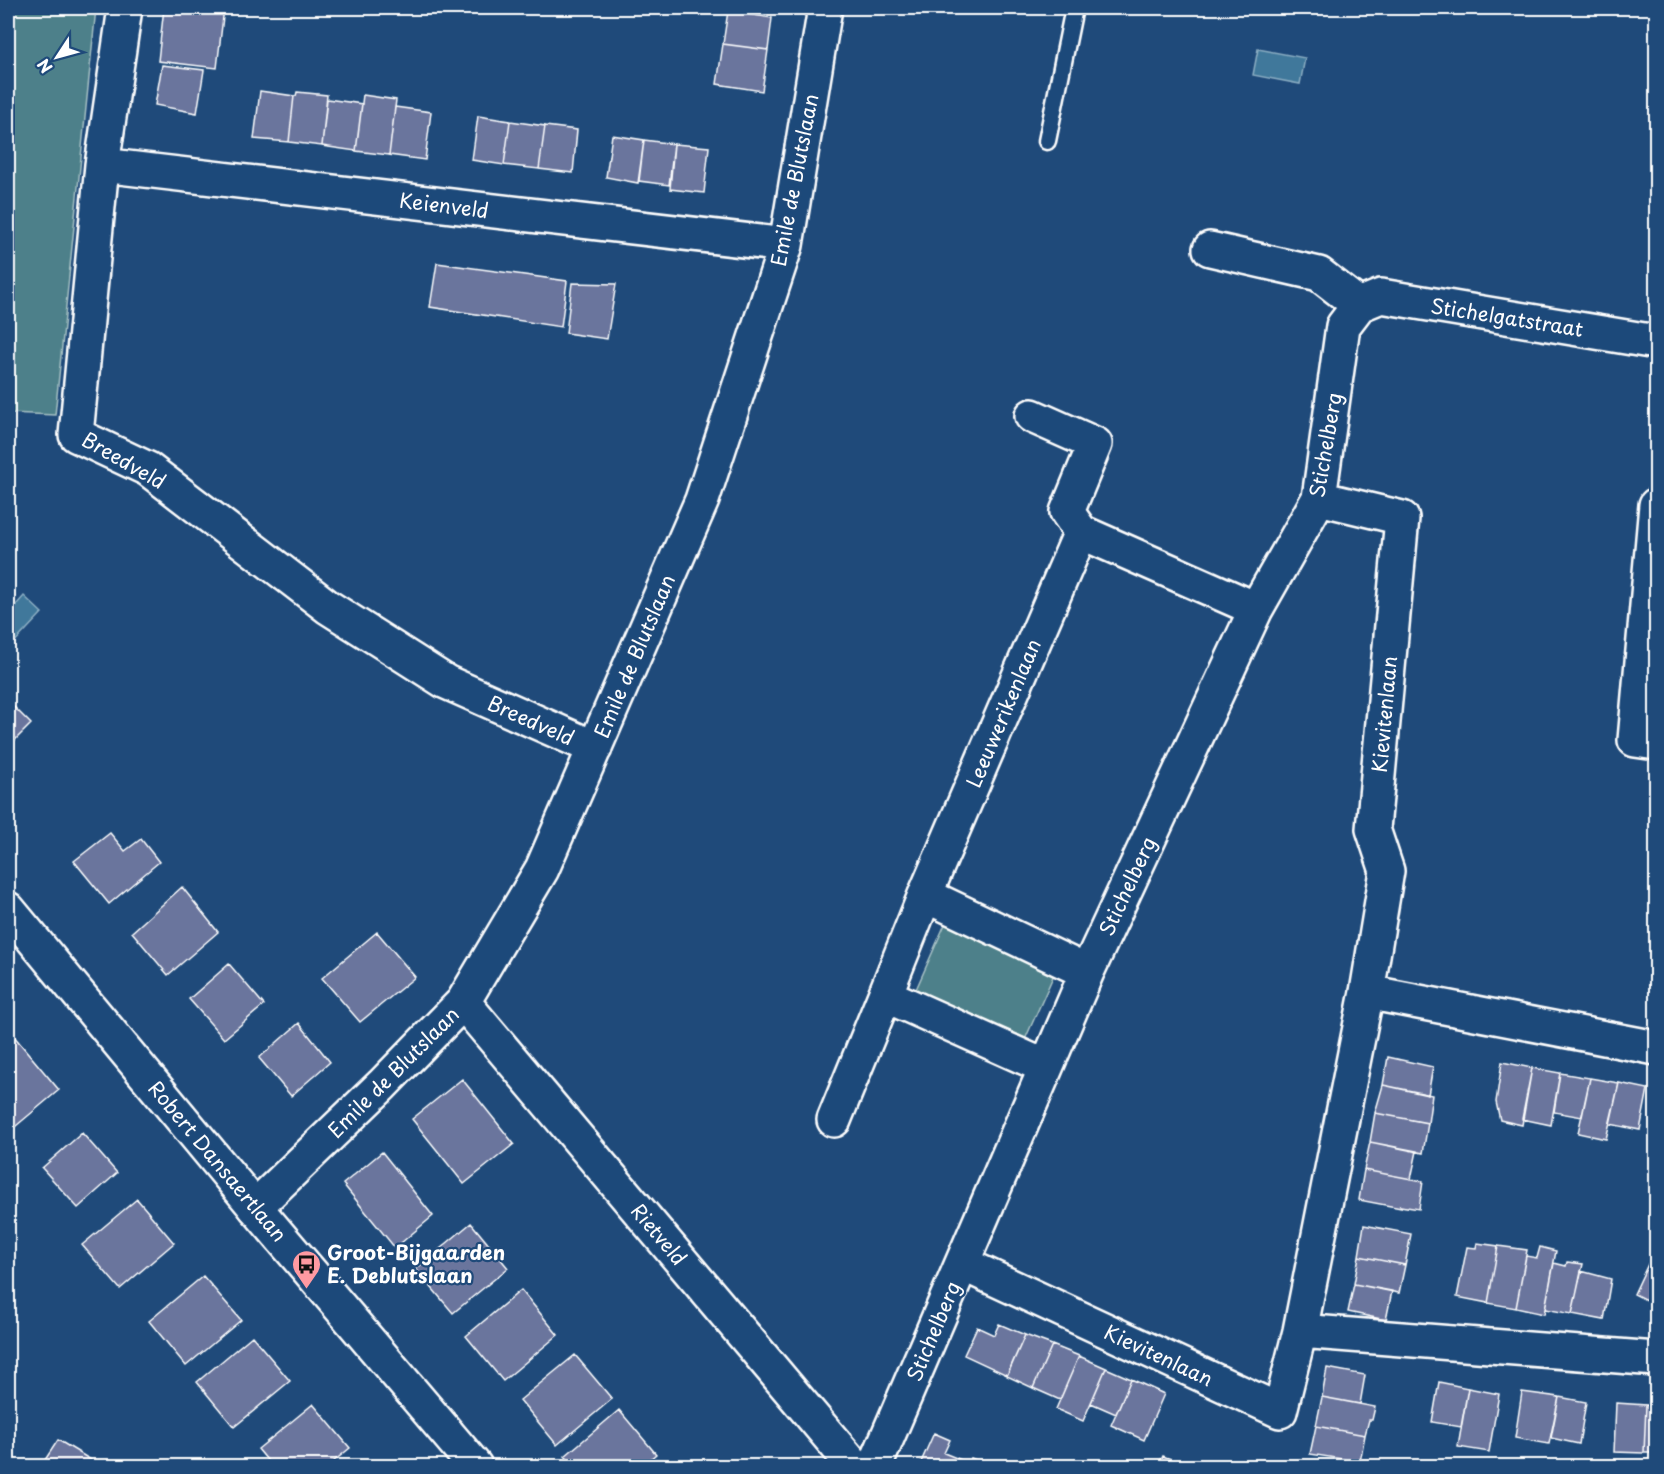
<svg xmlns="http://www.w3.org/2000/svg" width="1664" height="1474" font-family="'Playpen Sans',sans-serif">
	<style>
		.green { fill: #4e808a; stroke: #a6c0c4; stroke-width: 1.5 }
		.water { fill: #40789b; stroke: #8caec3; stroke-width: 1.5 }
		.building { fill: #6a749d; stroke: #fff; stroke-width: 1.5 }
		.lines { fill: none; stroke-linecap: round; stroke-linejoin: round }
		.lane-casing { stroke: #fff; stroke-width: 21 }
		.street-casing { stroke: #fff; stroke-width: 38 }
		.secondary-casing { stroke: #fff; stroke-width: 38 }
		.lane { stroke: #1f4a7a; stroke-width: 16 }
		.street { stroke: #1f4a7a; stroke-width: 33 }
		.secondary { stroke: #1f4a7a; stroke-width: 33 }
		.labels { text-anchor: middle; dominant-baseline: central; stroke-width: 4.5; stroke-linejoin: round; paint-order: stroke }
		.street-label { font-size: 20px; fill: #fff; stroke: #1f4a7a }
		.poi-label { font-size: 20px; font-weight: bold; fill: #fff; stroke: #1f4a7a; text-anchor: start }
	</style>
	<rect width="100%" height="100%" fill="#1f4a7a"/>
	<filter id="ink" filterUnits="userSpaceOnUse"><feTurbulence type="fractalNoise" baseFrequency=".0167" numOctaves="2"/><feDisplacementMap in="SourceGraphic" scale="12" xChannelSelector="R" yChannelSelector="G"/><feConvolveMatrix kernelMatrix="1 2 1 2 8 2 1 2 1" color-interpolation-filters="sRGB"/></filter>
	<g filter="url(#ink)">
		<path class="green" d="M8,8H96L55,415L8,413Z
			M946,922L1055,972L1023,1044L914,994Z"/>
		<path class="water" d="M1258,49L1305,58L1300,84L1253,75Z
			M24,596L42,613L8,649V614Z"/>
		<path class="building" d="M164,8H224L217,68L158,61Z
			M728,11L772,18L768,50L723,44Z
			M723,44L768,50L762,91L717,84Z
			M162,65L204,70L197,113L155,105Z
			M260,91L294,96L289,142L254,139Z
			M297,92L327,95L322,146L289,142L294,96H296Z
			M363,95L396,100L389,155L356,151Z
			M327,99L362,104L356,151L322,146Z
			M395,107L431,112L425,160L389,155Z
			M478,116L510,121L504,165L472,160Z
			M510,121L545,126L539,169L504,165Z
			M545,126L577,130L573,173L539,169Z
			M612,135L644,140L638,183L606,177Z
			M644,140L674,144L669,185L639,181Z
			M674,144L709,147L704,193L670,189Z
			M437,263L567,281L561,327L430,307Z
			M572,283L616,284L607,339L566,333Z
			M8,701L31,724L8,747Z
			M110,833L125,851L141,839L159,862L109,904L74,861Z
			M182,887L218,932L168,975L132,932Z
			M377,932L415,977L360,1022L322,978Z
			M229,964L264,1005L224,1039L189,999Z
			M299,1023L330,1062L291,1096L259,1058Z
			M8,1029L59,1090L10,1131L8,1128Z
			M1388,1057L1433,1067L1428,1095L1383,1085Z
			M1502,1062L1532,1068L1522,1125L1500,1120L1496,1102Z
			M1532,1068L1560,1073L1551,1125L1522,1119Z
			M1560,1073L1590,1078L1582,1117L1554,1112Z
			M1590,1078L1619,1083L1606,1139L1578,1133Z
			M462,1079L514,1144L464,1184L412,1119Z
			M1619,1083L1648,1089L1640,1130L1610,1124Z
			M1383,1085L1432,1095L1428,1123L1375,1113Z
			M1375,1113L1428,1123L1423,1153L1370,1142Z
			M82,1133L117,1173L78,1208L42,1168Z
			M1370,1142L1417,1151L1411,1179L1364,1170Z
			M382,1152L433,1216L395,1248L343,1184Z
			M1364,1170L1423,1181L1419,1209L1400,1206L1401,1208L1359,1200Z
			M137,1199L174,1243L120,1289L82,1245Z
			M471,1223L508,1268L453,1313L416,1269Z
			M1364,1225L1411,1234L1405,1265L1359,1256Z
			M1477,1243L1498,1246L1488,1303L1457,1297L1467,1247L1476,1248Z
			M1498,1246L1527,1250L1516,1308L1488,1303Z
			M1540,1247L1556,1251L1544,1314L1516,1308L1526,1256L1537,1258Z
			M1656,1247V1305L1634,1294Z
			M1359,1256L1405,1265L1399,1293L1354,1284Z
			M1567,1262L1583,1264L1572,1314L1545,1309L1554,1263L1566,1266Z
			M1581,1271L1611,1279L1604,1320L1572,1314Z
			M203,1276L241,1320L186,1366L149,1321Z
			M1354,1284L1392,1291L1386,1320L1348,1312Z
			M521,1290L558,1335L503,1381L466,1336Z
			M999,1324L1025,1335L1007,1375L964,1355L977,1327L994,1335Z
			M1025,1335L1052,1345L1033,1388L1007,1376Z
			M252,1336L290,1381L234,1427L197,1382Z
			M1052,1345L1079,1356L1060,1400L1033,1388Z
			M575,1355L612,1399L557,1445L520,1400Z
			M1079,1356L1106,1368L1083,1421L1056,1409Z
			M1106,1368L1131,1379L1116,1414L1091,1403Z
			M1327,1368L1365,1375L1360,1404L1322,1397Z
			M1131,1379L1164,1394L1144,1440L1111,1425Z
			M1439,1382L1468,1388L1461,1427L1432,1422Z
			M1468,1388L1499,1394L1489,1452L1458,1447Z
			M1522,1392L1559,1397L1549,1444L1515,1438Z
			M1322,1397L1375,1407L1372,1420H1369L1365,1435L1316,1426Z
			M1559,1397L1586,1402L1579,1444L1551,1438Z
			M1616,1403L1646,1405L1644,1453L1614,1452Z
			M313,1404L350,1448L328,1466H272L258,1449Z
			M1646,1405L1656,1406V1453H1644Z
			M619,1410L656,1454L642,1466H574L565,1456Z
			M1316,1426L1365,1435L1360,1462L1310,1454Z
			M934,1433L950,1440L944,1453L969,1463L967,1466H933L921,1462Z
			M58,1440L96,1463L94,1466H41Z
			M1163,1456L1188,1466H1158Z
			M971,1458L991,1466H967Z"/>
		<g class="lines">
			<defs>
				<path id="lane" d="M1047,141L1074,8"/>
				<path id="street" d="M125,8L102,165L76,435L148,469L328,607L446,682L595,748
					M102,165L786,245
					M1210,249L1319,274L1359,305
					M1359,305L1381,296L1656,342
					M1032,416L1095,444L1067,512L1081,532
					M1656,505L1635,740L1656,743
					M925,895L1087,972
					M1367,992L1656,1048
					M463,1002L854,1466
					M1046,1067L885,995L925,895L1081,532L1256,609
					M834,1120L885,995
					M255,1207L382,1085L463,1002L542,869L702,500L786,245L825,8
					M963,1264L1280,1411L1300,1331L1367,992L1387,871L1373,829L1402,518L1319,498
					M1300,1331L1656,1359
					M875,1466L1087,972L1256,609L1319,498L1343,326L1359,305"/>
				<path id="secondary" d="M8,909L255,1207L475,1466"/>
			</defs>
			<use href="#lane" class="lane-casing"/>
			<use href="#street" class="street-casing"/>
			<use href="#secondary" class="secondary-casing"/>
			<use href="#lane" class="lane"/>
			<use href="#street" class="street"/>
			<use href="#secondary" class="secondary"/>
		</g>
	</g>
	<defs>
		<symbol id="bus-pin" viewBox="-11 -11 22 30"><path d="M0 17L-7.5 6A9.5 9.5 0 1 1 7.5 6Z" fill="#ff9aa2" stroke="#1f4a7a"/><path d="M-5-6H5V4H4V6H2V4H-2V6H-4V4H-5ZM-3.5-4V0h7V-4ZM-3.5 1.2v1.5H-2V1.2ZM2 1.2v1.5H3.5V1.2Z" fill="#111"/></symbol>
	</defs>
	<g fill-rule="evenodd">
		<use href="#bus-pin" x="290" y="1248" width="33" height="45"/>
	</g>
	<g class="labels">
		<g class="street-label">
			<text transform="translate(794 180) rotate(-79)">Emile de Blutslaan</text>
			<text transform="translate(444 205) rotate(7)">Keienveld</text>
			<text transform="translate(1507 317) rotate(9)">Stichelgatstraat</text>
			<text transform="translate(1325 445) rotate(-80)">Stichelberg</text>
			<text transform="translate(124 460) rotate(30)">Breedveld</text>
			<text transform="translate(634 656) rotate(-67)">Emile de Blutslaan</text>
			<text transform="translate(1003 713) rotate(-67)">Leeuwerikenlaan</text>
			<text transform="translate(1384 714) rotate(-85)">Kievitenlaan</text>
			<text transform="translate(531 720) rotate(24)">Breedveld</text>
			<text transform="translate(1127 886) rotate(-65)">Stichelberg</text>
			<text transform="translate(393 1072) rotate(-45)">Emile de Blutslaan</text>
			<text transform="translate(218 1161) rotate(50)">Robert Dansaertlaan</text>
			<text transform="translate(659 1234) rotate(50)">Rietveld</text>
			<text transform="translate(933 1331) rotate(-67)">Stichelberg</text>
			<text transform="translate(1159 1355) rotate(25)">Kievitenlaan</text>
		</g>
		<g class="poi-label">
			<text x="327" y="1252">Groot-Bijgaarden<tspan x="327" dy="23">E. Deblutslaan</tspan></text>
		</g>
	</g>
	<rect width="1664" height="1474" fill="none" stroke="#1f4a7a" stroke-width="30"/>
	<rect x="15" y="15" width="1634" height="1444" fill="none" stroke="#fff" stroke-width="2" filter="url(#ink)"/>
	<g transform="translate(57 57) rotate(234)" stroke="#1f4a7a" stroke-width="4.5" paint-order="stroke">
	<path d="M0-4.5L10 22L0 15L-10 22Z" fill="#ffffff"/>
	<text y="-9" font-size="16" font-weight="bold" text-anchor="middle" fill="#ffffff">N</text>
	</g>
</svg>
